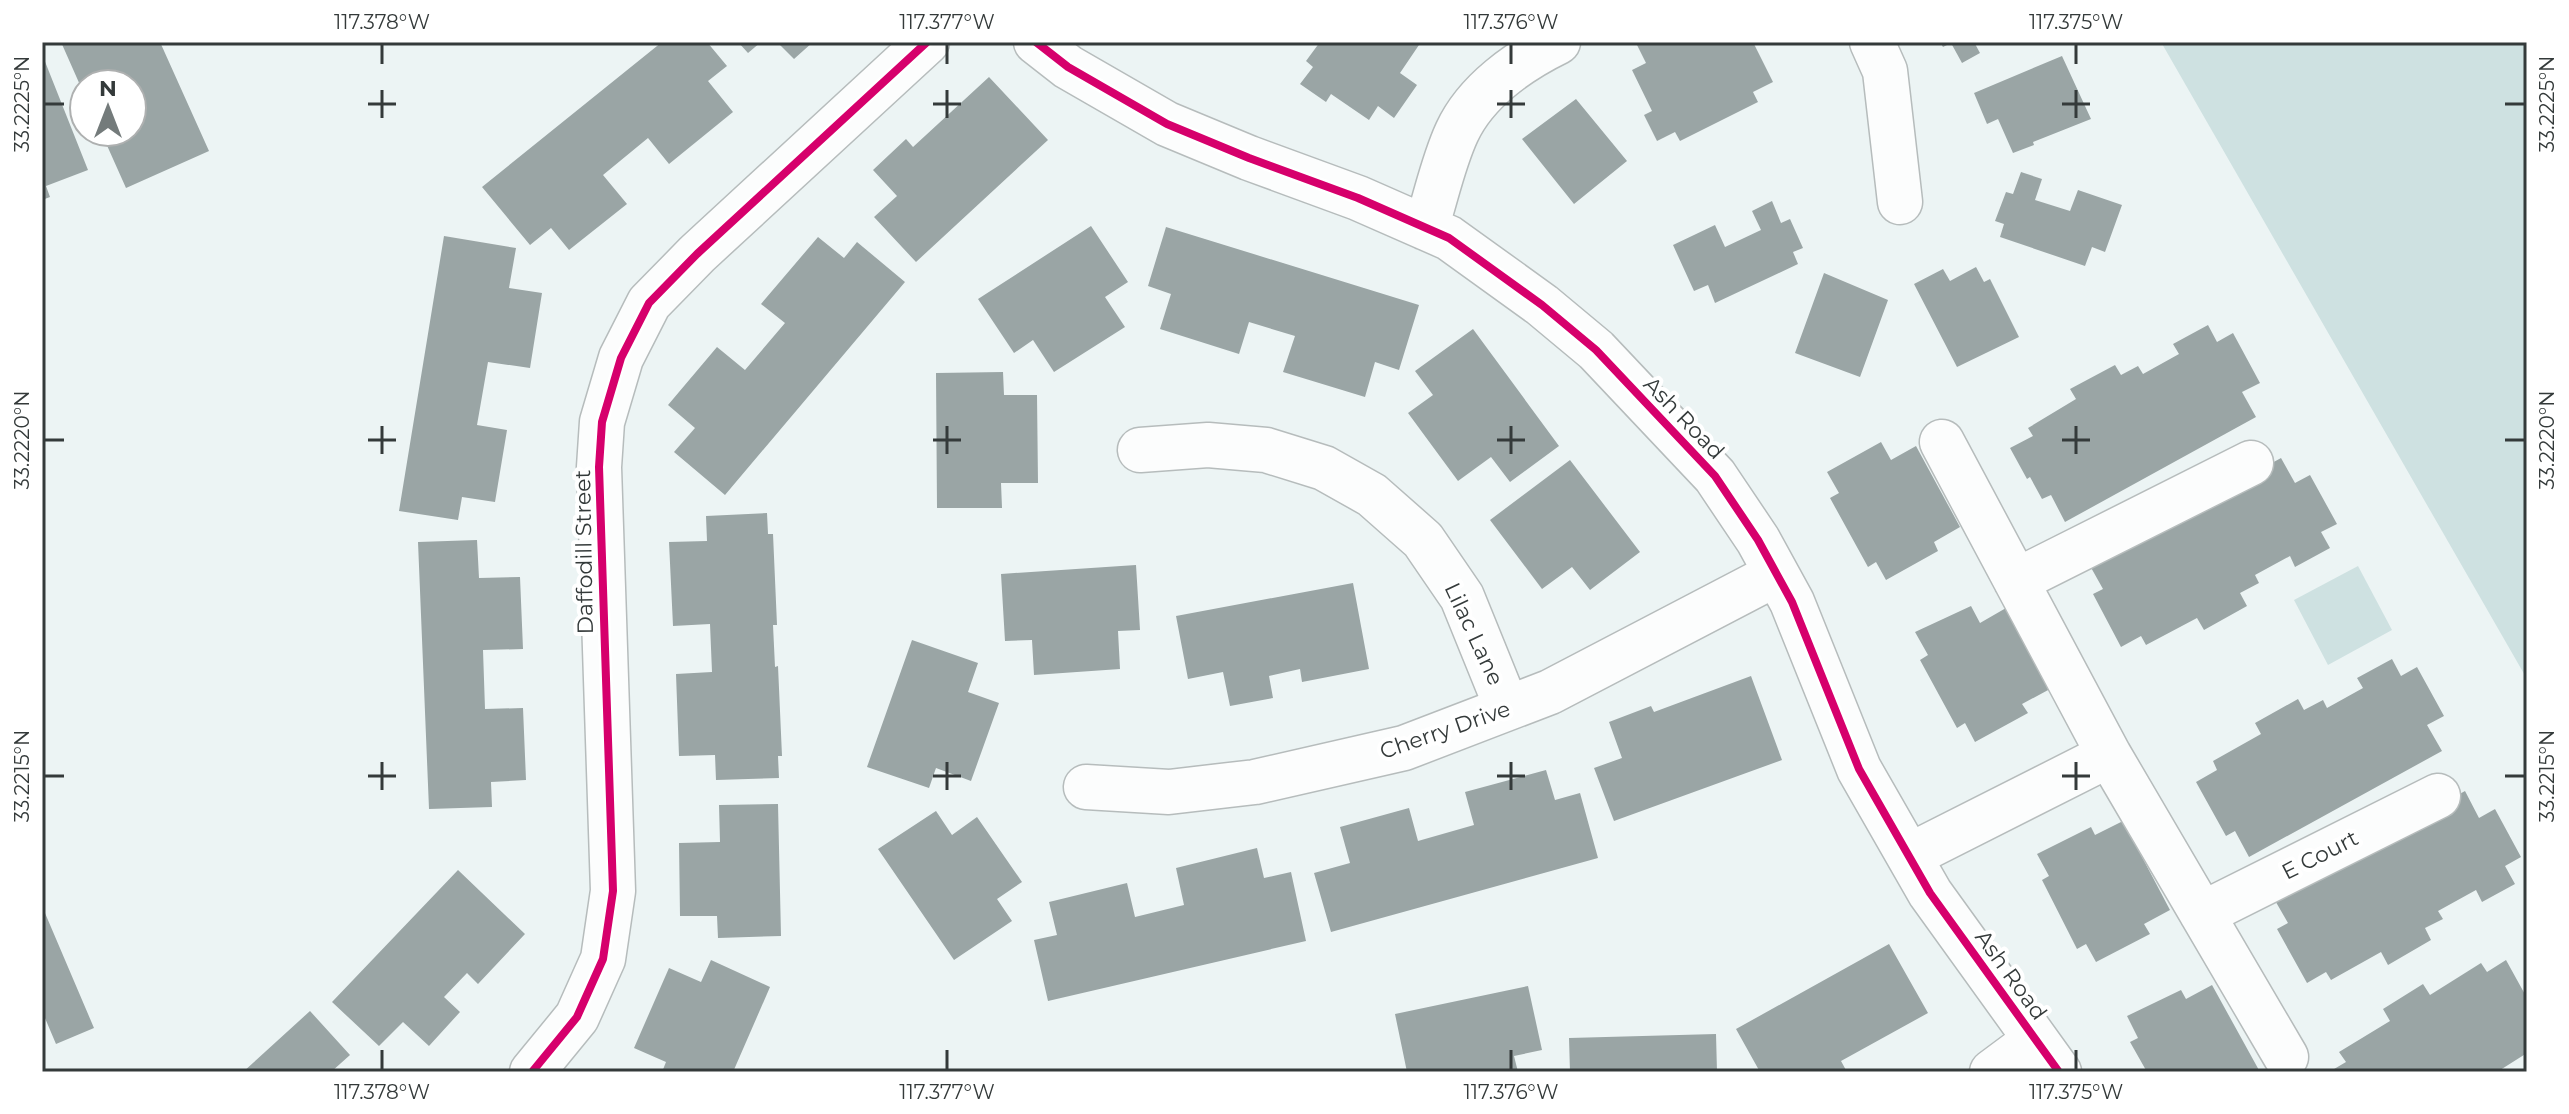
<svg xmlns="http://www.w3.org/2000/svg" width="2569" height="1114" font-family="Montserrat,sans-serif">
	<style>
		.green { fill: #cee1e1 }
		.building { fill: #9aa5a5 }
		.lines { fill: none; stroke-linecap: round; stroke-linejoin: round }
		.minor-casing { stroke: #b6bcbc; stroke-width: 47 }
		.minor { stroke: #fcfdfd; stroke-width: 44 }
		.cycleway-casing { stroke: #fff; stroke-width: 13 }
		.cycleway { stroke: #d6006c; stroke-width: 8 }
		.ticks { fill: none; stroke: #343a3a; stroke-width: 3 }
		.labels { text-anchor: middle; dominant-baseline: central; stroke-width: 8; stroke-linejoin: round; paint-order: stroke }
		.street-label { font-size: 22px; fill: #343a3a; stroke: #fff }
		.neatline { fill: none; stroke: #343a3a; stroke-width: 3 }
		.ticks-label { font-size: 20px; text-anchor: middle; fill: #343a3a }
	</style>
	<rect width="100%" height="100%" fill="#ecf4f4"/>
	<path class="green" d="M2161,42H2527V679Z
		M2358,566L2392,630L2328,665L2294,600Z"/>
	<path class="building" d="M61,42H160L209,151L126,188L101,132H132V84H84V94Z
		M662,42H707L727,66L708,81L733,112L669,164L648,138L603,175L627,204L569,250L551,228L530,245L482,187Z
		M738,42H761L748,53Z
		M777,42H813L794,59Z
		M1320,42H1421L1400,73L1417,85L1394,118L1378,106L1369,120L1331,94L1326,102L1300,84L1313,67L1306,61Z
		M1642,42H1753L1773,82L1753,92L1758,102L1680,141L1675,132L1657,141L1644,115L1652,111L1632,70L1646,63L1637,45Z
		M1940,42H1974L1980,53L1962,63L1951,43L1943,47Z
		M42,54L88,170L46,186L50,197L42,200Z
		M2062,56L2091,119L2033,142L2034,145L2013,153L1998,119L1987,124L1974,93Z
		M989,77L1048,140L916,262L874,217L897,196L873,170L906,139L913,147Z
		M1576,99L1627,161L1574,204L1522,139Z
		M2021,172L2042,179L2035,200L2070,211L2078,190L2122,205L2105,252L2092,247L2085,266L2000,237L2004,224L1995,221L2006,192L2013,194Z
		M1772,201L1781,223L1790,219L1803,248L1793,252L1798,264L1715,303L1708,285L1694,291L1673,245L1715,225L1725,247L1761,230L1752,211Z
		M1091,226L1128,282L1105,297L1125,327L1054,372L1033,340L1014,353L978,299Z
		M1166,227L1419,305L1399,370L1375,362L1365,397L1283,372L1295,336L1249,322L1239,354L1160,329L1171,294L1148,286Z
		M444,236L516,248L509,288L542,293L530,368L488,362L477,425L507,430L495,502L462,497L458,520L399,511Z
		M818,237L844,258L857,242L905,282L725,495L674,452L695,428L668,405L717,347L745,370L785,323L761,304Z
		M1976,267L1984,282L1990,279L2019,337L1957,367L1914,284L1943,269L1950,281Z
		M1824,273L1888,300L1860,377L1795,353Z
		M2208,325L2217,342L2233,333L2260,383L2242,392L2256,417L2065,522L2051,495L2042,499L2030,477L2027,479L2010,448L2033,436L2028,428L2076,399L2070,389L2115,365L2121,375L2138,366L2143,374L2179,354L2173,344Z
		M1473,329L1559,446L1510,482L1491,457L1458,481L1408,413L1433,395L1415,371Z
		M1003,372L1004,395H1037L1038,483H1001L1002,508H937L936,373Z
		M1881,442L1891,460L1916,446L1960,527L1934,542L1938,551L1886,580L1876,562L1868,567L1830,498L1839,493L1827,472Z
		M2281,458L2295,483L2310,475L2337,524L2321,532L2330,548L2295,567L2290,556L2255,575L2259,583L2240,593L2247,606L2204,630L2197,618L2146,645L2141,636L2121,647L2093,594L2103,589L2089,564Z
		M1570,460L1640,552L1590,590L1572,567L1542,589L1490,520Z
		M767,513L768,534H773L777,625H773L775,667L778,666L782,756H778L779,778L716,780L715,755L679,756L676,674L712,672L710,624L673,626L669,542L707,541L706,516Z
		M477,540L479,578L520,577L523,649L483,650L485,709L523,708L526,780L491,782L492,807L429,809L418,542Z
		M1136,565L1140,630L1118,631L1120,669L1034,675L1032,640L1005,641L1001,574Z
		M1353,583L1369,669L1302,682L1300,669L1269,676L1273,698L1230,706L1223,672L1188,679L1176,616Z
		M1971,606L1980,623L2006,608L2050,689L2022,704L2028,713L1975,742L1965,723L1957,728L1920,660L1928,655L1915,632Z
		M912,640L978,663L968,692L999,703L971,781L936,768L929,788L867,767Z
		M2392,659L2401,676L2417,667L2444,716L2427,725L2442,751L2249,857L2235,831L2226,836L2196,782L2217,770L2213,761L2261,734L2255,723L2298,699L2304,710L2323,700L2327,708L2363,688L2357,678Z
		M1751,676L1782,760L1614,821L1594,768L1622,758L1609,722L1651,706L1654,712Z
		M1546,770L1555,800L1580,793L1598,858L1331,932L1314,873L1350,863L1340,827L1409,808L1418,841L1474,825L1465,792Z
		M2465,791L2479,818L2495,809L2521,857L2505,866L2515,884L2482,902L2476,890L2438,911L2443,919L2425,928L2431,940L2388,965L2381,952L2331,980L2326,972L2307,983L2277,929L2288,923L2273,897Z
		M778,804L781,936L718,938L717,916H680L679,843L720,842L719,805Z
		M936,811L952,835L977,817L1022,882L997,899L1012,921L954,960L878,849Z
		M2123,821L2170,910L2144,924L2150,934L2096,962L2086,944L2077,949L2042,880L2049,876L2037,854L2091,827L2095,835Z
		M1257,848L1264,878L1291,872L1306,941L1048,1001L1034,940L1057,935L1049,902L1127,883L1135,917L1184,905L1176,868Z
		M458,870L525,934L478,984L467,973L444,997L460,1012L429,1046L403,1022L379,1046L332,1002Z
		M42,906L94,1028L56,1044L42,1011Z
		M1889,944L1928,1013L1841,1061L1847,1072H1760L1736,1029Z
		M711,960L770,987L733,1072H662L666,1062L634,1048L669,968L701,982Z
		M2506,960L2527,998V1053L2497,1072H2329L2346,1062L2339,1052L2390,1021L2383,1009L2423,984L2430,995L2481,963L2487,972Z
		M2212,985L2260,1072H2147L2130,1042L2138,1038L2127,1016L2181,990L2186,999Z
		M1528,986L1542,1050L1514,1056L1518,1072H1407L1395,1014Z
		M310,1011L350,1055L331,1072H243Z
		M1716,1034L1717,1072H1570L1569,1038Z"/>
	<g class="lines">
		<defs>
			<path id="minor" d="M1036,42L1068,67L1167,124L1249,158L1358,198L1449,238L1542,305L1596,350L1715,476L1758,540L1792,602L1859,769L1930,893L2059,1072
				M1872,42L1885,71L1900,202
				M1426,228C1436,197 1443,162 1457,132C1476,91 1519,61 1558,42
				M1942,442L2109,755L2286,1057
				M1140,450L1208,445L1266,450L1324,468L1372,495L1423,540L1462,597L1507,708
				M2016,581L2251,463
				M1086,787L1169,792L1255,782L1404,748L1550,692L1776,574
				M1909,856L2109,755
				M2202,914L2438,796
				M532,1072L577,1017L603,959L613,891L599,467L602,422L621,358L649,303L697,254L927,42
				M1992,1072L2035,1040"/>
		</defs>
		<use href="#minor" class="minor-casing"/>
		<use href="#minor" class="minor"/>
		<defs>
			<path id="cycleway" d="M1036,42L1068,67L1167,124L1249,158L1358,198L1449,238L1542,305L1596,350L1715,476L1758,540L1792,602L1859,769L1930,893L2059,1072
				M532,1072L577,1017L603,959L613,891L599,467L602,422L621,358L649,303L697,254L927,42"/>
		</defs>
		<use href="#cycleway" class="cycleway-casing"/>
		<use href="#cycleway" class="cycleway"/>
	</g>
	<path class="ticks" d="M382,44V64M947,44V64M1511,44V64M2076,44V64M382,90V118M947,90V118M1511,90V118M2076,90V118M44,104H64M368,104H396M933,104H961M1497,104H1525M2062,104H2090M2505,104H2525M382,426V454M947,426V454M1511,426V454M2076,426V454M44,440H64M368,440H396M933,440H961M1497,440H1525M2062,440H2090M2505,440H2525M382,762V790M947,762V790M1511,762V790M2076,762V790M44,776H64M368,776H396M933,776H961M1497,776H1525M2062,776H2090M2505,776H2525M382,1050V1070M947,1050V1070M1511,1050V1070M2076,1050V1070"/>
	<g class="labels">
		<g class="street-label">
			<text transform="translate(1684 418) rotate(46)">Ash Road</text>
			<text transform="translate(584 552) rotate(-91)">Daffodill Street</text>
			<text transform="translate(1474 634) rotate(65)">Lilac Lane</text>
			<text transform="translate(1445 730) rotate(-19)">Cherry Drive</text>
			<text transform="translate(2320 855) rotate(-27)">E Court</text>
			<text transform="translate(2011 975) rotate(54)">Ash Road</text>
		</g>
	</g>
	<rect width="2569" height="1114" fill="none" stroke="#ffffff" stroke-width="88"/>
	<g transform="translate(108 108)"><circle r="38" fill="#ffffff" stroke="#aeb0b0" stroke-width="2"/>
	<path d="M0-6L14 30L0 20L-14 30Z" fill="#747b7b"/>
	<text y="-12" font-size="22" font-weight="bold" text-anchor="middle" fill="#343a3a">N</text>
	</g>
	<rect x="44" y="44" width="2481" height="1026" class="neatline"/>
	<g class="ticks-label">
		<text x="382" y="29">117.378°W</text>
		<text x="947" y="29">117.377°W</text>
		<text x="1511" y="29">117.376°W</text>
		<text x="2076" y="29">117.375°W</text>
		<text transform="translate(22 104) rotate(-90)" y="7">33.2225°N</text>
		<text transform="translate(2547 104) rotate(-90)" y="7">33.2225°N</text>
		<text transform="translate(22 440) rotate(-90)" y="7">33.2220°N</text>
		<text transform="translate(2547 440) rotate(-90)" y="7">33.2220°N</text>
		<text transform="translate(22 776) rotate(-90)" y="7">33.2215°N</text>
		<text transform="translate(2547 776) rotate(-90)" y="7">33.2215°N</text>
		<text x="382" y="1099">117.378°W</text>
		<text x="947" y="1099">117.377°W</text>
		<text x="1511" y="1099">117.376°W</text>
		<text x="2076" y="1099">117.375°W</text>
	</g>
</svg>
